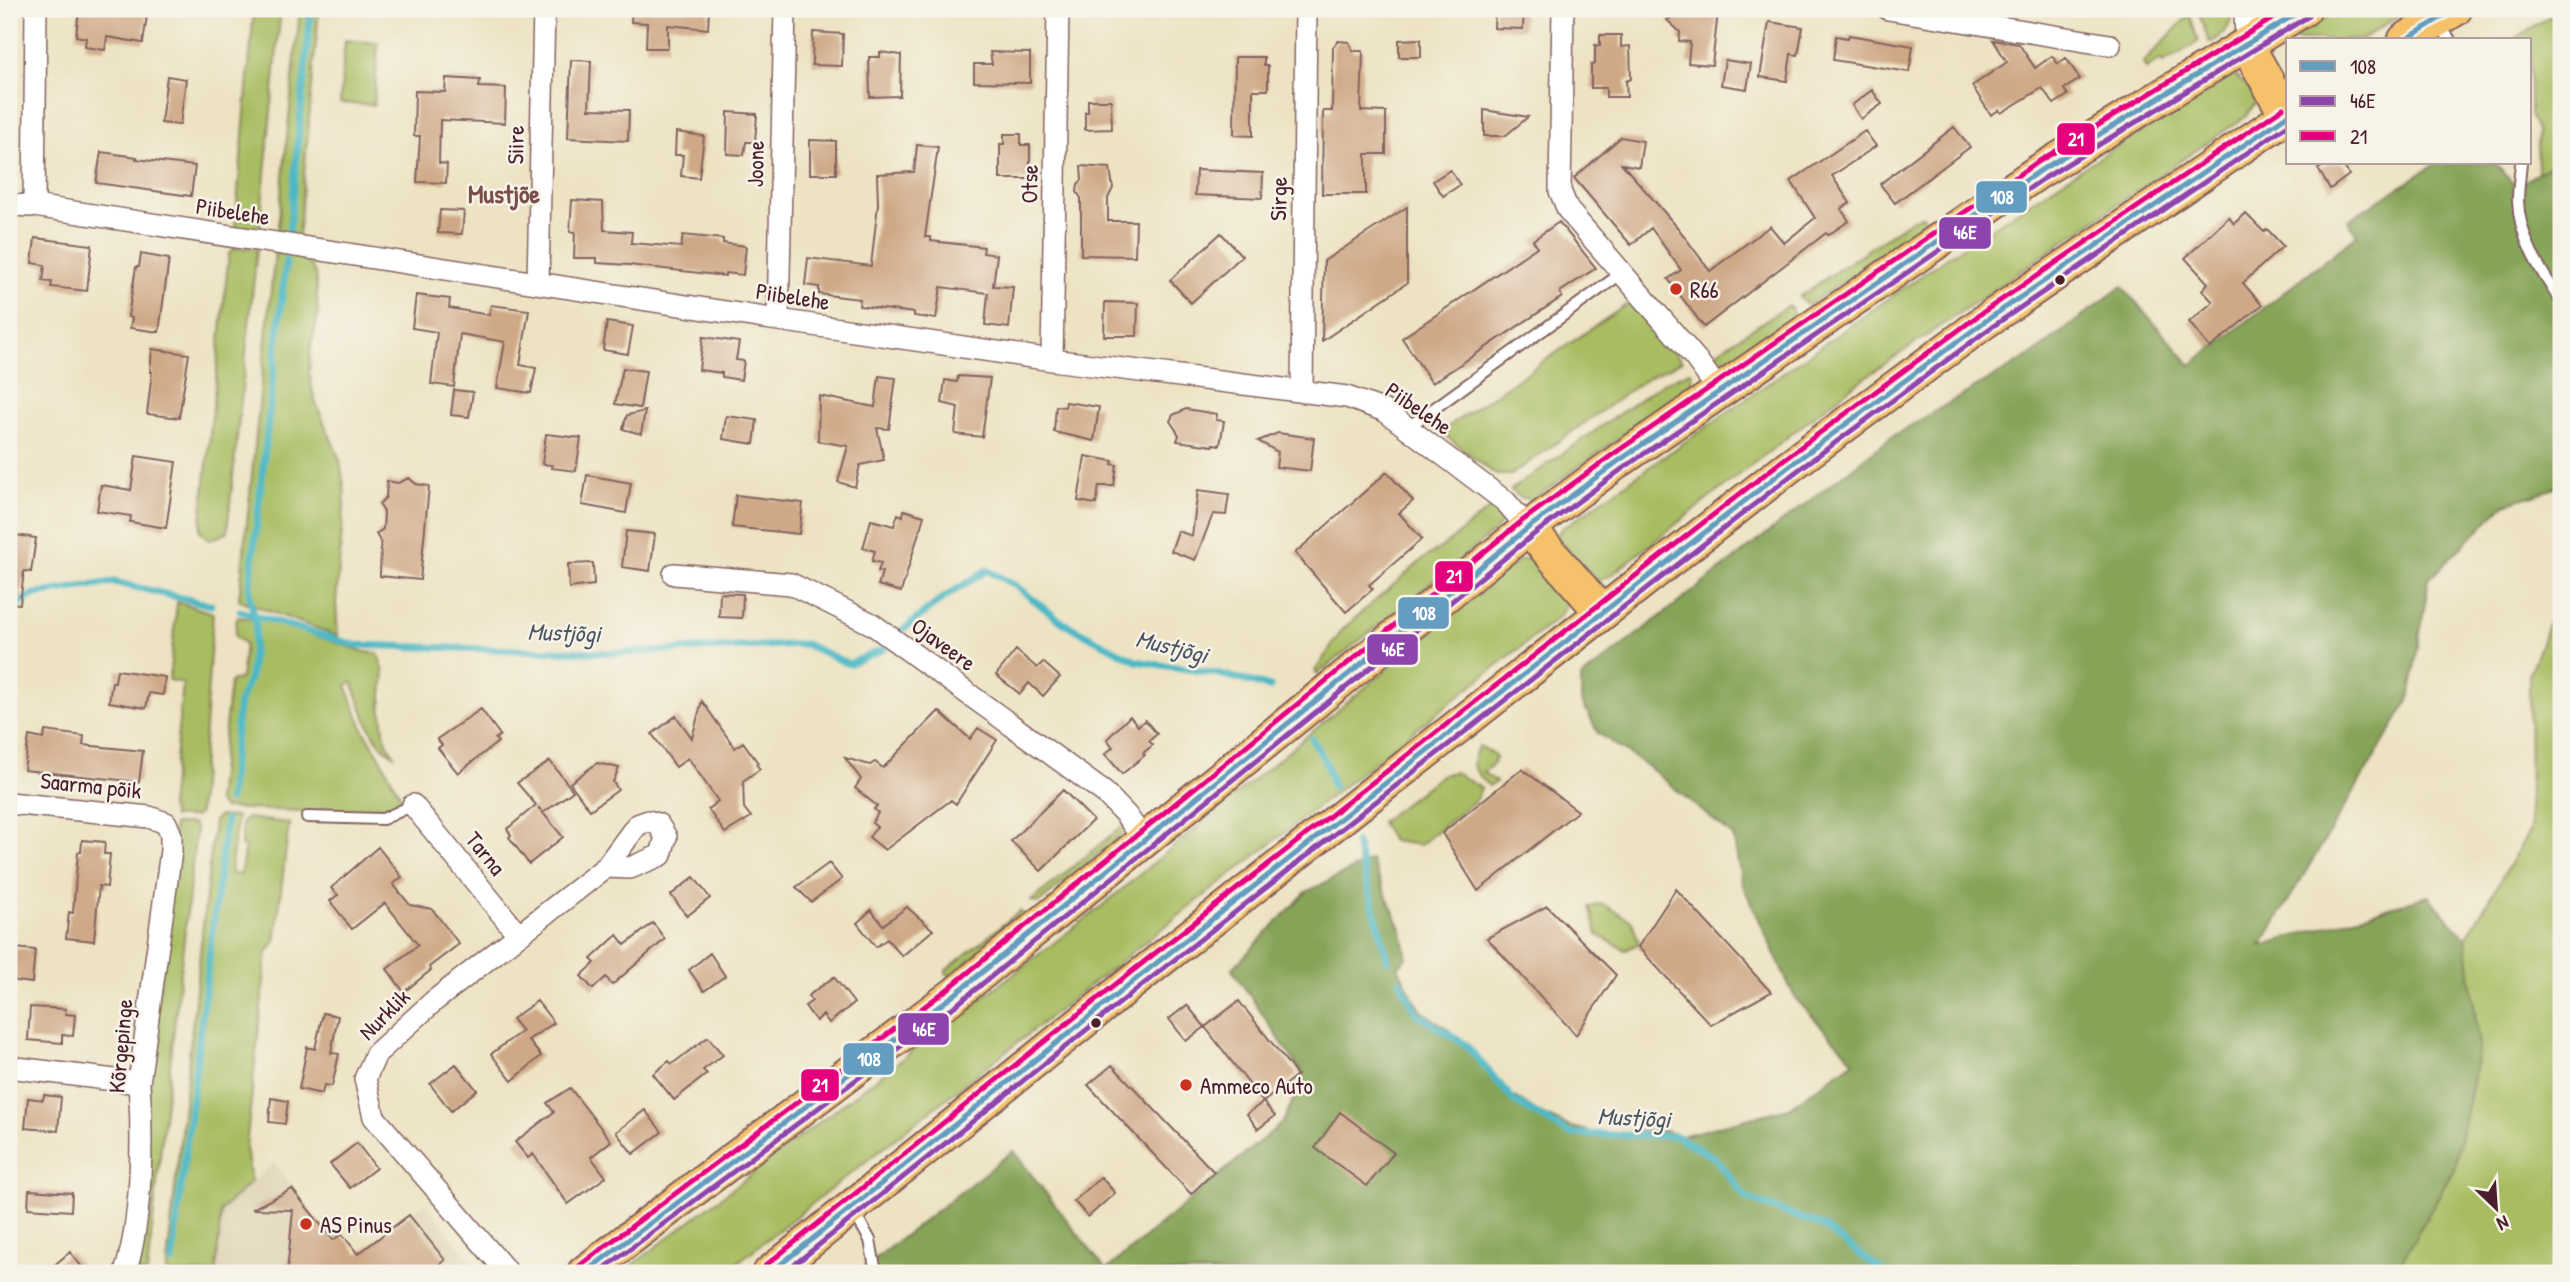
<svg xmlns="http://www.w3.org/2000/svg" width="2570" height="1282" font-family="'Patrick Hand',sans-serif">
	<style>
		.built { fill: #dfd3b4 }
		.green { fill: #a8bd62; stroke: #796e46; stroke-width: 2 }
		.forest { fill: #86a458; stroke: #686242; stroke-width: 2 }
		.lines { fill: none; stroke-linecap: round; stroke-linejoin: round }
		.stream { stroke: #4bb8c5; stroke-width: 7 }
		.building { fill: #cfa987 }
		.service-casing { stroke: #836460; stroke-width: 14 }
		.minor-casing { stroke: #836460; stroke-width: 24 }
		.primary-casing { stroke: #836460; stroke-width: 37 }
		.service { stroke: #fff; stroke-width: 10 }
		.minor { stroke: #fff; stroke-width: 21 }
		.primary { stroke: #f5c16b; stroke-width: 33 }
		.bus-1-casing { stroke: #f7f3e8; stroke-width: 10 }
		.bus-2-casing { stroke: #f7f3e8; stroke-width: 10 }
		.bus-3-casing { stroke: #f7f3e8; stroke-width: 10 }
		.bus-1 { stroke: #649dbf; stroke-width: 5 }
		.bus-2 { stroke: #8e44ad; stroke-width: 5 }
		.bus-3 { stroke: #e5007d; stroke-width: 5 }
		.bus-dot { fill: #4a1f2b; stroke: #f7f3e8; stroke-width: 2.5 }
		.poi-dot { fill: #c8321e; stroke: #f7f3e8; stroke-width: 2.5 }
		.labels { text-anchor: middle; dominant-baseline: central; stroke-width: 5; stroke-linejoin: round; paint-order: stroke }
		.street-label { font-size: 23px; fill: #4a1f2b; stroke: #f7f3e8 }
		.poi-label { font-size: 23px; fill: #4a1f2b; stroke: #f7f3e8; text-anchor: start }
		.water-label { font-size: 24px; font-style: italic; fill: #4a5561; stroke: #f7f3e8 }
		.quarter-label { font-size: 26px; font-weight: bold; fill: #794f4b; stroke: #f7f3e8 }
		.line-badge { stroke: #f7f3e8; stroke-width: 2.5 }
		.badge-label { font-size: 19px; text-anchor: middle; font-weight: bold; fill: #fff }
	</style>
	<rect width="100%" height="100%" fill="#f7f3e8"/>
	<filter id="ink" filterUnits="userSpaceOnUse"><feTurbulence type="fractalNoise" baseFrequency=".0143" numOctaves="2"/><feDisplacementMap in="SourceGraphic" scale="14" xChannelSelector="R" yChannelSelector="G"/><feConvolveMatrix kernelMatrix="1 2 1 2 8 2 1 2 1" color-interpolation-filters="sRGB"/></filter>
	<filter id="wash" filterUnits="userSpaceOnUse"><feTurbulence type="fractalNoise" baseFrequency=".00686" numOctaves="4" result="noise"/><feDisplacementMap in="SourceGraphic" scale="28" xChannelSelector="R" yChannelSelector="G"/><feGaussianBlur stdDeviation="1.57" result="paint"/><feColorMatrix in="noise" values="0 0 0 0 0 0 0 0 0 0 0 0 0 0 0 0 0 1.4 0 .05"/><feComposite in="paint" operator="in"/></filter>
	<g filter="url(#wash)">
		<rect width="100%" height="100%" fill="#ede3c3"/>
		<path class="built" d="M274,1162L326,1230L335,1226L357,1254L425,1203L480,1273H216L221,1210Z"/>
		<path class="green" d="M254,9H281L259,235L235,227Z
			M300,9H319L298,241L277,237Z
			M2197,9H2232C2231,26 2226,35 2210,43Z
			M2341,9H2409L2361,40H2288Z
			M2561,9V158L2538,173L2537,131L2530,116V40H2512Z
			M2190,14L2198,42L2163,63L2160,60L2146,69L2143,63Z
			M345,40L378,43L374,105L340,103Z
			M2234,75L2249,88L2256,102L2246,116L1850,388L1610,576L1598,581L1556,538L1560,530L1949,256L2090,163Z
			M1923,215L1929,223L1812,303L1807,305L1799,297L1911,220Z
			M235,248L257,249L227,533L209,540L200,531L229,253Z
			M275,251L306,256L316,275L318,316L311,345L309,373L315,401L340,460L345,493L336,604L338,636L239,600Z
			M1629,303L1682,361L1649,377L1511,475H1496L1446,436V428Z
			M1787,306L1791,308L1793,314L1791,319L1735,357L1728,360L1711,356Z
			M1691,371L1693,380L1688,389L1539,495L1531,500L1520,497L1511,490L1663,383Z
			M1493,506L1501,517L1500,525L1496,530L1318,674L1315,671L1343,629L1423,559L1445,545Z
			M1532,558L1569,600L1559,617L724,1273H622L1097,910L1497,578L1519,560Z
			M177,602L213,613L199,813L194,817H173L170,807L183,683L169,680Z
			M2561,606V1273H2395L2454,1169L2479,1048L2466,938L2530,830L2529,674L2551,617Z
			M237,617L270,621L365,652L378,654L384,673L381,706L385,739L394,755C370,743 362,705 352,682L346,685L364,731L378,753L403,801L383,814L223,808L217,801L230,682L241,678L245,644L235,636Z
			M1479,746L1493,754L1496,758L1492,765L1483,772L1496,782L1489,786C1474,770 1467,767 1479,746Z
			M1455,772L1481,788L1476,800L1420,845L1392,841L1381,822L1441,775Z
			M219,816L237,817L230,873L240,875L245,847L241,846L242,823L246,818L289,823L275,942L267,952L246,1148L251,1182L221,1210L216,1273H166L214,821Z
			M174,824H193L196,830L147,1273H131Z
			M1125,824L1126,831L1039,903L1031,901Z
			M1603,904L1632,921L1639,943L1626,950L1598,935L1590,907Z
			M1020,911L1023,916L950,976L946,973V970Z"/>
		<path class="forest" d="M2561,158V480L2553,489L2505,504L2429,579L2409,700L2261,946L2428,896L2466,938L2479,1048L2454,1169L2395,1273H857L1013,1151L1106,1270L1283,1122L1304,1076L1232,969L1306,892L1371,860L1402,931L1407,958L1398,967L1412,996L1423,1012L1448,1029L1512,1095L1537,1112L1568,1126L1591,1132L1621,1134L1659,1129L1681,1136L1789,1108L1854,1061L1795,998L1742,883L1733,836L1651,769L1598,733L1581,700V678L1893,436L2034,353L2122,286L2191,365L2357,235L2348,220L2437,163H2495L2516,187Z"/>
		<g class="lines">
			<path class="stream" d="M289,233L311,9
				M9,609L35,594L114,582L211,605
				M240,611L355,645L617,653L805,644L849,664L884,649
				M898,634L943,598L987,570L1016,586L1062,622L1136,661L1220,674L1270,687
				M1312,739L1326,763L1333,787
				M229,800L239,703L250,677L256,625L249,592L286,261
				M1356,843L1388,960
				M1400,981L1417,1014L1465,1044L1515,1102L1570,1134L1676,1136L1715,1158L1746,1198L1822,1226L1885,1273
				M172,1262L226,820"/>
		</g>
		<g id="blocks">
			<path class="building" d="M79,9H148L143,43L107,37L105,50L85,47L86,38L76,36Z
				M632,9H709L708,29L668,25V48H646L647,23L631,22Z
				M1495,9H1524L1523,29L1494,28Z
				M1686,9H1706V11L1718,12L1712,65L1688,63L1690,42L1679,41L1680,32L1667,20Z
				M1769,22L1803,27L1798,55L1791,54L1787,81L1760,77Z
				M813,32L843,34L842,66L812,65Z
				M1600,35H1621V47L1630,46L1631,79L1626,81L1627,97H1606V88H1591V65L1595,64V45L1600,46Z
				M1849,35L1913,46L1909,72L1833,60L1836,36L1848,38Z
				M1421,39V57H1399V40Z
				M1993,40L2019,44L2035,68L2052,56L2058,64L2066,58L2080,79L2064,89L2068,95L2054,104L2042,88L2001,113L1999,110L1991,115L1972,86L2007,62Z
				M1338,41L1349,42L1353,51H1363L1361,111L1386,112V154H1366V194H1322L1323,111H1332L1333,47Z
				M880,52L901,55L900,96L870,97L869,57H880Z
				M990,52L1030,53V83L974,82V64H992Z
				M1235,57H1264V66H1268V90H1253V136L1234,135Z
				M571,60L591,61L589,109L629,110L628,141L568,138Z
				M1725,60L1751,64L1747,89L1721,85Z
				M167,76L186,79L180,125L161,123Z
				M446,78L480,80L479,87L506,88L505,123L440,120L439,163L447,164L446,183L417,182L420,136H414L415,91L445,92Z
				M1872,90L1882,104L1861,119L1852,105Z
				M1088,100H1111L1112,129L1085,130V112H1088Z
				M1484,110L1528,117L1505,136H1484Z
				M728,112L757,114L755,142H746L744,155L727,154Z
				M1954,127L1970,147L1895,203L1880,184Z
				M1865,131L1876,146L1832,176L1850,203L1841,209L1849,221L1828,235L1826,233L1704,327L1668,279L1681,270L1651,228L1631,245L1574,178L1621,137L1643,141L1639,167L1622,164L1678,228L1710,271L1770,226L1784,243L1815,218L1791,181Z
				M676,132L704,136L699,178L681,176L683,155H675Z
				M1004,134H1021V145H1030V179H1000V144H1004Z
				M810,140L836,141V174H810Z
				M917,145L938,147L925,237H931V241L984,247L983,253L997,255L993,286L1013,287L1009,328L985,325L988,293L941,287L936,319L914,316V313L859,306L860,299L819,294V287L805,285L808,258L871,266L878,204L877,174L914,172Z
				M101,152L137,157L136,159L195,166L191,196L96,183Z
				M2329,163H2342L2349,175L2330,189L2318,169Z
				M1081,166L1110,168L1113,188L1108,198V221H1136L1135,256L1081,255V198L1077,192L1078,184L1082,180Z
				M1196,170L1263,173L1262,198L1195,195Z
				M1450,170L1460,185L1443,196L1433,181Z
				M572,200L603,202L604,230L632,232L631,243L681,247L683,235L723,239V243L746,246L743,275L725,273V276L629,265L597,263V258H574L575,232H570Z
				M1407,207V283L1322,341L1324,261Z
				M440,210L464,211L462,234L438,233Z
				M2245,213L2264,232L2267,229L2283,246L2243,283L2262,305L2210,348L2189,322L2213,302L2202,290L2208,283L2185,258L2229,217L2234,224Z
				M1559,222L1596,268L1560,292L1562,297L1432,383L1402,338L1537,247L1533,240Z
				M1221,233L1242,256L1191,303L1170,280Z
				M35,238L92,245L87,291L51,287L52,282L43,281L45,265L32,263Z
				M141,254L169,259L159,332L130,328L132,318L128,317L136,267H139Z
				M416,295L450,299L449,308L489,315L491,305L529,310L520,365L536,368L531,393L497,388L505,342L460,334L454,387L431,384L437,332L412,328Z
				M1105,302L1138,303L1137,336H1104Z
				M607,322L633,326L628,354L603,350Z
				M703,337L739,342L736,360L744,361L741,380L722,377V373L699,370Z
				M152,349L189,354L179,418L147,414L152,372H150Z
				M623,368L646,371L640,408L615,404Z
				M879,376L896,378L889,429L877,428L884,460L860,465L855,487L838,482L848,446L818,441L819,396L875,407Z
				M958,376L990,378L982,437L955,434L958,407L942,403L945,380L957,382Z
				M454,390L473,392L469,417L451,415Z
				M1066,402L1099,407L1094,441L1054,432L1056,406L1065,407Z
				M1186,409L1217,414L1216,420L1224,421L1220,445L1213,444V446L1177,441L1179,435L1170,421L1173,415Z
				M645,411L641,434L623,429L627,415Z
				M726,416L757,420L754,444L723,439Z
				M1278,433L1314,438L1310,471L1276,467L1278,452L1258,441Z
				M546,434L581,438L576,471L551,468L552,465L542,464Z
				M136,456L176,462L166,528L130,522L131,516L97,511L101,485L131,490Z
				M1085,456L1113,461L1112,464L1117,465L1114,486H1099L1096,504L1078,501Z
				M1387,472L1413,501L1399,513L1422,539L1369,585L1373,589L1346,612L1295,553Z
				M587,475L631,483L626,513L582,505Z
				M409,478L416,484L429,486L420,580L380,576L381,543L376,534L383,529L384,512L379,504L386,497L387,481L398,483Z
				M1198,490L1229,494L1226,515L1213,514L1195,560L1171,551L1178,531L1192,536Z
				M736,495L803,503L799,534L732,527Z
				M904,510L924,516L901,592L878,585L882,572L878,571L881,563L872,561L875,551L863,548L871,520L894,526L898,514L903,516Z
				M626,531L655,534L650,571L622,567Z
				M9,534L36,538L31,572L24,571L20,604L9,603Z
				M593,563L594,585L569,588L568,564Z
				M720,593L743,594L742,618L719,617Z
				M1016,650L1037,668L1043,662L1060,677L1043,696L1029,683L1020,694L996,675Z
				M117,670L165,677L163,695L149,693L146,708L109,702L112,682H115Z
				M702,701L735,748L743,742L758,763L756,764L760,769L743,781L744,808L751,817L725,833L708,809L718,801L688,758L676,767L652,734L676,716L692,738Z
				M481,709L500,735L495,739L498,742L458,773L438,748L442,745L437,739Z
				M939,711L970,739L978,728L997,740L956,804L951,800L885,850L869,837L877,827L872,823L878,813L874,809L877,806L855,788L861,779L845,758L870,765L875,762L883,768Z
				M1130,716L1138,726L1145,720L1157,734L1149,741L1153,745L1143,753L1145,755L1122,774L1105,754L1113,747L1107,739Z
				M45,731L84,736L83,745L143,751L139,782L24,770L29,736L44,739Z
				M550,761L573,791L543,813L538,807L563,837L529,864L509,837L511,835L507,829L536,805L517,783Z
				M597,763L619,768L613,782L618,790L590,810L570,783Z
				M1522,769L1578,811L1478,891L1442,833Z
				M1063,790L1093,820L1041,871L1011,841Z
				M82,840L105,842L104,854H110L107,887L99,886L94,941L66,938L69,912L73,913L78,852H81Z
				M378,847L402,877L393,884L410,905L432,909L459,944L429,967L431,970L404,992L387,969L418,945L385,903L352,929L330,901L338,895L331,888Z
				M829,863L842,879L811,902L796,887Z
				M694,877L710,898L687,916L671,895Z
				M1676,889L1771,992L1711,1025L1638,947Z
				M1547,906L1616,975L1576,1035L1487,938Z
				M907,907L933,930L902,956L887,939L876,947L857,923L871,910L883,925Z
				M653,923L665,939L612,985L606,977L593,989L581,976L595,963L591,959L617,935L625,945Z
				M14,948L35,950L32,983L9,980Z
				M710,953L725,976L704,991L689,970Z
				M834,977L854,1003L829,1023L823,1015L816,1021L805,1006L812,1001L808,996Z
				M537,1001L554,1023L528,1040L541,1056L512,1081L491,1054L522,1031L512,1019Z
				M1239,1001L1297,1075L1263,1102L1205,1027Z
				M1187,1005L1205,1027L1186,1041L1169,1019Z
				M30,1007L66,1009L65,1014L75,1015L73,1036L62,1035V1043L28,1040Z
				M323,1013L338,1016L331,1053L339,1054L332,1086L324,1085L322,1094L299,1089L307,1047L315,1049Z
				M708,1037L723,1055L703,1070L707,1074L674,1100L653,1074L669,1061L672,1064Z
				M456,1064L477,1090L451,1111L430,1084Z
				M1112,1065L1214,1172L1191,1194L1088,1085Z
				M570,1088L611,1141L591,1157L606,1177L568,1204L533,1154L528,1158L515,1142L554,1112L547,1103Z
				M44,1095L61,1097L58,1131L25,1128L28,1098L43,1100Z
				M271,1098L288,1101L285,1124L269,1122Z
				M1263,1102L1275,1116L1258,1129L1247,1114Z
				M645,1110L662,1132L633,1154L616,1132Z
				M1340,1112L1394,1153L1367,1186L1315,1148Z
				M357,1143L376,1168L350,1188L330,1164Z
				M1101,1177L1115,1193L1088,1217L1074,1201Z
				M292,1189L333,1240L342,1234L358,1254L409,1215L445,1260L428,1273H287L293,1210L252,1209Z
				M29,1190L72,1193L71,1211L28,1208Z
				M70,1252L87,1273H45Z"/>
		</g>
	</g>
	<g filter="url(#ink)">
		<use href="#blocks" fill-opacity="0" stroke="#836460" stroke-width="2"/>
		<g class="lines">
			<defs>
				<path id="service" d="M2438,22L2450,40
					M2521,163C2520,175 2518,189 2518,201C2519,238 2541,272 2561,301
					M1407,428L1622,273
					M307,817L383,819L413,805
					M854,1212L870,1240L876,1273"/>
				<path id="minor" d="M1563,9L1560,191L1568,210L1696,359L1719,391
					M1888,9L2110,45
					M2245,9L2246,44
					M9,205L34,206L778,320L1052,360L1347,397L1385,411L1506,502L1528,528
					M34,206L36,9
					M538,282L544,9
					M778,320L785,9
					M1052,360L1058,9
					M1302,390L1306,9
					M674,574L791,584L872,624L1105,793L1126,815L1144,840
					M9,803L149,817L166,823L171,835V851L139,1083C143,1138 142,1221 125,1273
					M413,805L518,934
					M9,1067L139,1083
					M508,1273L374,1117L365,1079L376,1054L434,1001L606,867L637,825L648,821L658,824L666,837L661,855L630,868L606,867"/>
				<path id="primary" d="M2405,40L2455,9
					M2246,44L2287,116
					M1528,528L1601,611
					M584,1273L710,1177L954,995L1528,528L1617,462L2038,172L2304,9
					M770,1273L1131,983L1788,467L1984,322L2288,115"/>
			</defs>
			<use href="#service" class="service-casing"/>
			<use href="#minor" class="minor-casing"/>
			<use href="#primary" class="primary-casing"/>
			<use href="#service" class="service"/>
			<use href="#minor" class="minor"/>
			<use href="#primary" class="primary"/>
			<defs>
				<path id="bus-1" d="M2405,40L2455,9
					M584,1273L954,995L1528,528L1617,462L2038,172L2304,9
					M770,1273L1131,983L1788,467L1984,322L2288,115"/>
				<path id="bus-2" d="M598,1273L960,1002L1533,535L1622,469L2043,179L2309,16
					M784,1273L1136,990L1793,474L1989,329L2288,125"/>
				<path id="bus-3" d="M579,1266L949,988L1522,521L1612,455L2033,165L2288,9
					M765,1266L1126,976L1783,460L1979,315L2283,108"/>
			</defs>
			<use href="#bus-1" class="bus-1-casing"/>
			<use href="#bus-2" class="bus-2-casing"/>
			<use href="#bus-3" class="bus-3-casing"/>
			<use href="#bus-1" class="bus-1"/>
			<use href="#bus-2" class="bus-2"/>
			<use href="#bus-3" class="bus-3"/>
		</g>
	</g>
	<g class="bus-dot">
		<circle cx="2060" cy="280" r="6"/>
		<circle cx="1096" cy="1023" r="6"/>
	</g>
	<g class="poi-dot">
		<circle cx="1676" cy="289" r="7"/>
		<circle cx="1186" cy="1085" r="7"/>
		<circle cx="306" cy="1224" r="7"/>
	</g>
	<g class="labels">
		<g class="street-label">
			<text transform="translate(515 145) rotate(-89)">Siire</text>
			<text transform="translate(755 164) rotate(-89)">Joone</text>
			<text transform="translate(1029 184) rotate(-89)">Otse</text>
			<text transform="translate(1278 199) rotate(-89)">Sirge</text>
			<text transform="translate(233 211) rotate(9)">Piibelehe</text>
			<text transform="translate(793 296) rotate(9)">Piibelehe</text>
			<text transform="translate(1419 408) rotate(34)">Piibelehe</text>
			<text transform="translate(944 644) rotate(36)">Ojaveere</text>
			<text transform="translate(91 785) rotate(6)">Saarma põik</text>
			<text transform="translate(486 853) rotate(51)">Tarna</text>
			<text transform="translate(384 1014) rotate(-45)">Nurklik</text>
			<text transform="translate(120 1046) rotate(-85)">Kõrgepinge</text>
		</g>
		<g class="poi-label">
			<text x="1690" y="289">R66</text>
			<text x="1200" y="1085">Ammeco Auto</text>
			<text x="320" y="1224">AS Pinus</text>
		</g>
		<g class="water-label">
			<text transform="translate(564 632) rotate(2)">Mustjõgi</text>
			<text transform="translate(1172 646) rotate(14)">Mustjõgi</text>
			<text transform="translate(1634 1117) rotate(3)">Mustjõgi</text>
		</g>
		<g class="quarter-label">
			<text x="504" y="193">Mustjõe</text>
		</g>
	</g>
	<g class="line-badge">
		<rect x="2056" y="122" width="40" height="34" rx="7" fill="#e5007d"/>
		<rect x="1975" y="180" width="53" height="34" rx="7" fill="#649dbf"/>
		<rect x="1938" y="216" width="54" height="34" rx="7" fill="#8e44ad"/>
		<rect x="1434" y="560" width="40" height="33" rx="7" fill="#e5007d"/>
		<rect x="1397" y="596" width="53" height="34" rx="7" fill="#649dbf"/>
		<rect x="1366" y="633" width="53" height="33" rx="7" fill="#8e44ad"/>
		<rect x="897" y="1012" width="53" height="34" rx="7" fill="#8e44ad"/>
		<rect x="842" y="1042" width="53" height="34" rx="7" fill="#649dbf"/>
		<rect x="800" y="1068" width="40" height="34" rx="7" fill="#e5007d"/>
	</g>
	<g class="badge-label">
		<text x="2076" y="146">21</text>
		<text x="2002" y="204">108</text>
		<text x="1965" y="239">46E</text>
		<text x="1454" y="583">21</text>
		<text x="1424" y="620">108</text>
		<text x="1393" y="656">46E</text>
		<text x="924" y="1036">46E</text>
		<text x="869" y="1066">108</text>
		<text x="820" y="1092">21</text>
	</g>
	<rect width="2570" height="1282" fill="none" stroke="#f7f3e8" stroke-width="35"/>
	<rect x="2286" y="38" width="245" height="126" fill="#f7f3e8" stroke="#b29e9c" stroke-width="2"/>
	<rect x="2300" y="61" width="35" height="10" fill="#649dbf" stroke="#b29e9c" stroke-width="2"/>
	<text x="2350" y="74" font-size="21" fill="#4a1f2b">108</text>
	<rect x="2300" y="96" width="35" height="10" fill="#8e44ad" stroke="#b29e9c" stroke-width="2"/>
	<text x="2350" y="108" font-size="21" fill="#4a1f2b">46E</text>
	<rect x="2300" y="131" width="35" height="10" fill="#e5007d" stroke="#b29e9c" stroke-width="2"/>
	<text x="2350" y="144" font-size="21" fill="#4a1f2b">21</text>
	<g transform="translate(2496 1208) rotate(155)" stroke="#f7f3e8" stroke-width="5" paint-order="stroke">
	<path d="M0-5L12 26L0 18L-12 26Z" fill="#4a1f2b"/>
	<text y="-10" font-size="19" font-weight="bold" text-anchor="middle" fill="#4a1f2b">N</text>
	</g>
</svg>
